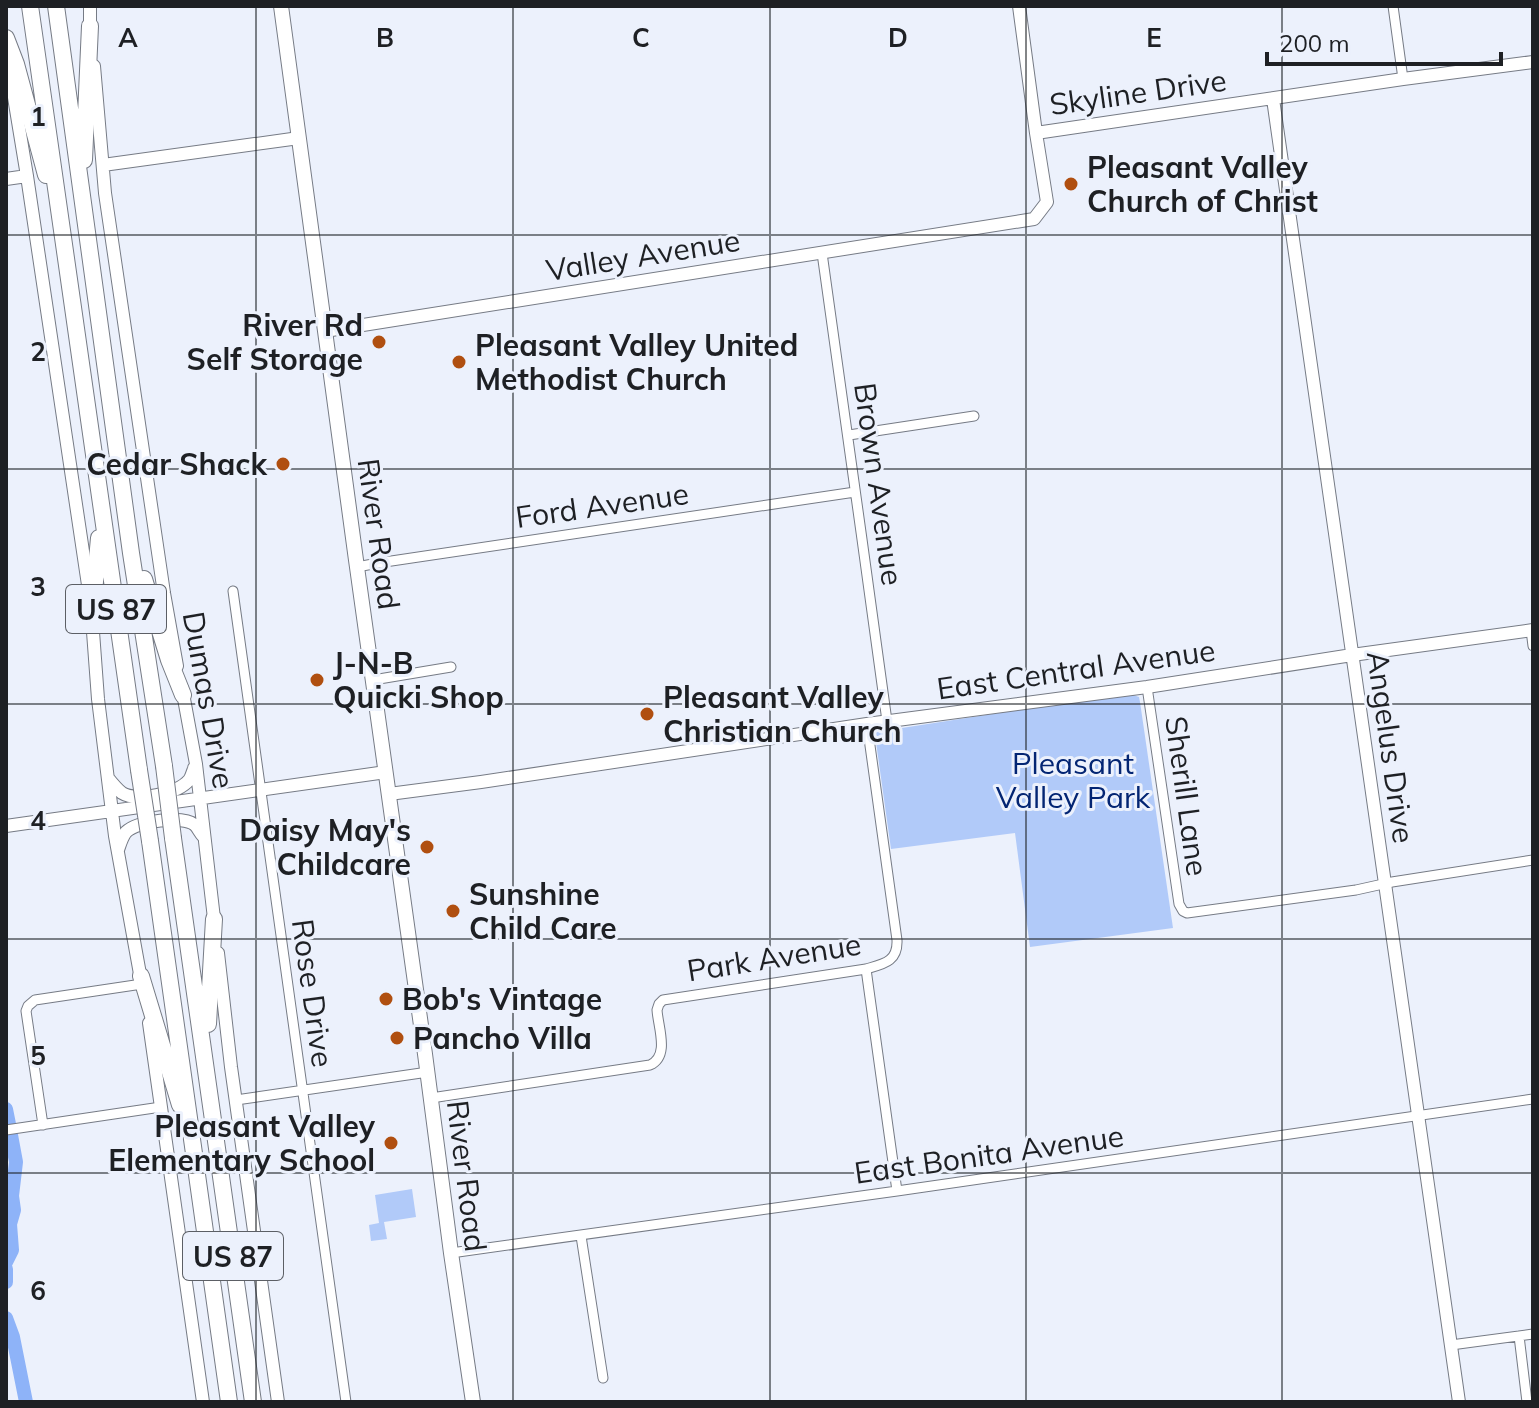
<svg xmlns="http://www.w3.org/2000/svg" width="1539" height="1408" font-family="Mulish,sans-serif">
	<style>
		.green { fill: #b1caf9 }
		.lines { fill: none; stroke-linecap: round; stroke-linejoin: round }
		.river { stroke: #8eb3f8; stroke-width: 14 }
		.street-casing { stroke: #767b85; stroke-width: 11 }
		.secondary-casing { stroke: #767b85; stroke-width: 14 }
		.primary-casing { stroke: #767b85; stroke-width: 16 }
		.highway-casing { stroke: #767b85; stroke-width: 18 }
		.street { stroke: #fff; stroke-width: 9 }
		.secondary { stroke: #fff; stroke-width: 12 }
		.primary { stroke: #fff; stroke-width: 14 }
		.highway { stroke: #fff; stroke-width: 16 }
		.highway-bridge-casing { stroke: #767b85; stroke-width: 18; stroke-linecap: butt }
		.highway-bridge { stroke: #fff; stroke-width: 16 }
		.grid { fill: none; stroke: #1e2024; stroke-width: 2; stroke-opacity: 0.55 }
		.poi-dot { fill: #b04f10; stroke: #ecf1fc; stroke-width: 3 }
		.labels { text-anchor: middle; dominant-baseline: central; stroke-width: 6; stroke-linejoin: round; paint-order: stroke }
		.shield { fill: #ecf1fc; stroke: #5c5f65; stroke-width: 2 }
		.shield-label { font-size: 28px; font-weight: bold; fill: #1e2024 }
		.street-label { font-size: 30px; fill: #1e2024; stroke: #ecf1fc }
		.poi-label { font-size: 30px; font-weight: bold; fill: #1e2024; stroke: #ecf1fc; text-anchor: start }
		.park-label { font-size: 30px; fill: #032573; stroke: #ecf1fc }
		.grid-label { font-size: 26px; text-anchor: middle; font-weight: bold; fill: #1e2024; stroke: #ecf1fc; stroke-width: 6; stroke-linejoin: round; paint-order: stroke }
	</style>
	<rect width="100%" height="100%" fill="#ecf1fc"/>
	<path class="green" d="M1128,693L1139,697L1140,702L1173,928L1030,947L1015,833L891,849L875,735L876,732Z
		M412,1189L416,1217L384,1222L387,1239L371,1241L369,1225L379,1223L375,1195Z"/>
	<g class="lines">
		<path class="river" d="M6,1109L9,1124
			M6,1262L12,1250L10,1224L14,1210L12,1196L16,1162L11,1135
			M6,1269V1282
			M6,1318L13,1337L26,1402"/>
		<defs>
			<path id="street" d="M1393,6L1403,79
				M822,253C845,409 865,565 887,721
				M849,435L974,416
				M357,567L378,563L855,492
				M233,591L346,1402
				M1531,630L1533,646
				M373,680L451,667
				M1147,687L1179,904L1183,911L1187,913L1356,890L1392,882L1533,860
				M866,969L897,1191
				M431,1098L650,1065C670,1056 658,1027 657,1010L659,1004L663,1000L866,969C883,964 898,962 897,940L867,724
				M236,1100L428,1072
				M43,1125L26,1011L28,1006L35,1000L142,984
				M6,1130L161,1107
				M581,1236L603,1378
				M451,1253L897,1191L1533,1099
				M1519,1336L1527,1402
				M1451,1345L1533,1334"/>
			<path id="secondary" d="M90,6V32
				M8,61L27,176L91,605L98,699L115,836L142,985
				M94,66L105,193L164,593L177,666
				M1273,99L1459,1402
				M1036,133L1403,79L1533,62
				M103,165L299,138
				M6,179L27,176
				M325,331L1034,219L1047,202L1036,133L1019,6
				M182,688L196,764L215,927
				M108,778C112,783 117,789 122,793C136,802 178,794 189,780C190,780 194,769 194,768
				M389,794L481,782L867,724L1147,687L1352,655L1533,630
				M6,826L386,772
				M118,850C120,844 122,837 126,832C137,821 183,815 195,825C198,828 200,833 203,836
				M218,953L231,1067L278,1402
				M149,1023L203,1402"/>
			<path id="primary" d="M281,6L356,560L425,1054L451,1253L473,1402"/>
			<path id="highway" d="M30,6L139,770
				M56,6L131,553L164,766
				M6,38L16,64L46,175
				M84,160L90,26
				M144,579L169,660L183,695
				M92,614L99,538
				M173,838L253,1402
				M150,841L229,1402
				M141,976L180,1105
				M208,1024L214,919"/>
		</defs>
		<use href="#street" class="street-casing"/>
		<use href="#secondary" class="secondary-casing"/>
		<use href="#primary" class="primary-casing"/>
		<use href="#highway" class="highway-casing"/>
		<use href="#street" class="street"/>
		<use href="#secondary" class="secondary"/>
		<use href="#primary" class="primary"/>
		<use href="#highway" class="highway"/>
		<defs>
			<path id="highway-bridge" d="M164,766L173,838
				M139,770L150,841"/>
		</defs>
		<use href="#highway-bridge" class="highway-bridge-casing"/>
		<use href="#highway-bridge" class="highway-bridge"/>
	</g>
	<path class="grid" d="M256,6V1402M513,6V1402M770,6V1402M1026,6V1402M1282,6V1402M6,235H1533M6,469H1533M6,704H1533M6,939H1533M6,1173H1533"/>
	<g class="poi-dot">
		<circle cx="1071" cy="184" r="8"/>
		<circle cx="379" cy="342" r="8"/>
		<circle cx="459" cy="362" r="8"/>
		<circle cx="283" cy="464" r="8"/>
		<circle cx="317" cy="680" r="8"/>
		<circle cx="647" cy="714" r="8"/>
		<circle cx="427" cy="847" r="8"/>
		<circle cx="453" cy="911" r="8"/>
		<circle cx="386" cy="999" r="8"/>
		<circle cx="397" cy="1038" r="8"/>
		<circle cx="391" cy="1143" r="8"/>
	</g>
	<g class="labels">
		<g class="shield">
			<rect x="66" y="585" width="100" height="48" rx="6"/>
			<rect x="183" y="1232" width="100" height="48" rx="6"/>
		</g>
		<g class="shield-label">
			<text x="116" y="609">US 87</text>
			<text x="233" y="1256">US 87</text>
		</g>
		<g class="street-label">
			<text transform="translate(1138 92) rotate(-8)">Skyline Drive</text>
			<text transform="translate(643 255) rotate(-9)">Valley Avenue</text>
			<text transform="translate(879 484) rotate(82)">Brown Avenue</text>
			<text transform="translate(602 505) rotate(-8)">Ford Avenue</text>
			<text transform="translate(379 534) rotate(82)">River Road</text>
			<text transform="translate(1076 669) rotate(-8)">East Central Avenue</text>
			<text transform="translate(209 700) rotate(80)">Dumas Drive</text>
			<text transform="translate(1391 747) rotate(82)">Angelus Drive</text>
			<text transform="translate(1187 796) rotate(82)">Sherill Lane</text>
			<text transform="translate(774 957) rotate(-9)">Park Avenue</text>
			<text transform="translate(313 993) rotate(82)">Rose Drive</text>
			<text transform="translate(989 1154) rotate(-8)">East Bonita Avenue</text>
			<text transform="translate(467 1176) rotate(83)">River Road</text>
		</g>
		<g class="poi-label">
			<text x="1087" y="167">Pleasant Valley<tspan x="1087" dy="34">Church of Christ</tspan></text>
			<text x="363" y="325" text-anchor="end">River Rd<tspan x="363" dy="34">Self Storage</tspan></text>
			<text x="475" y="345">Pleasant Valley United<tspan x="475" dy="34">Methodist Church</tspan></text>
			<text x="267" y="464" text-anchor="end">Cedar Shack</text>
			<text x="333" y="663">J-N-B<tspan x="333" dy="34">Quicki Shop</tspan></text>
			<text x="663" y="697">Pleasant Valley<tspan x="663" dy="34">Christian Church</tspan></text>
			<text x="411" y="830" text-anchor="end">Daisy May's<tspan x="411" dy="34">Childcare</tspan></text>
			<text x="469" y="894">Sunshine<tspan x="469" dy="34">Child Care</tspan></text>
			<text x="402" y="999">Bob's Vintage</text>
			<text x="413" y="1038">Pancho Villa</text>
			<text x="375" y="1126" text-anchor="end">Pleasant Valley<tspan x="375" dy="34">Elementary School</tspan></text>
		</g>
		<g class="park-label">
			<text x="1073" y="763">Pleasant<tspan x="1073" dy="34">Valley Park</tspan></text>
		</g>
	</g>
	<g class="grid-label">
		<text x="128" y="47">A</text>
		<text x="385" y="47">B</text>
		<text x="641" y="47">C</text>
		<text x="898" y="47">D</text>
		<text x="1154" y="47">E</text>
		<text x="38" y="126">1</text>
		<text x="38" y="361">2</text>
		<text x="38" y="596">3</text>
		<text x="38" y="830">4</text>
		<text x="38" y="1065">5</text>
		<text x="38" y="1300">6</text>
	</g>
	<rect width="1539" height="1408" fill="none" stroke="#1e2024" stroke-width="16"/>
	<path d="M1267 52v12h234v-12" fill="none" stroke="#1e2024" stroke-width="4"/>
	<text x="1279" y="52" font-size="24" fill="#1e2024" stroke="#ecf1fc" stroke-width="6" paint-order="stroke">200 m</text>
</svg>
